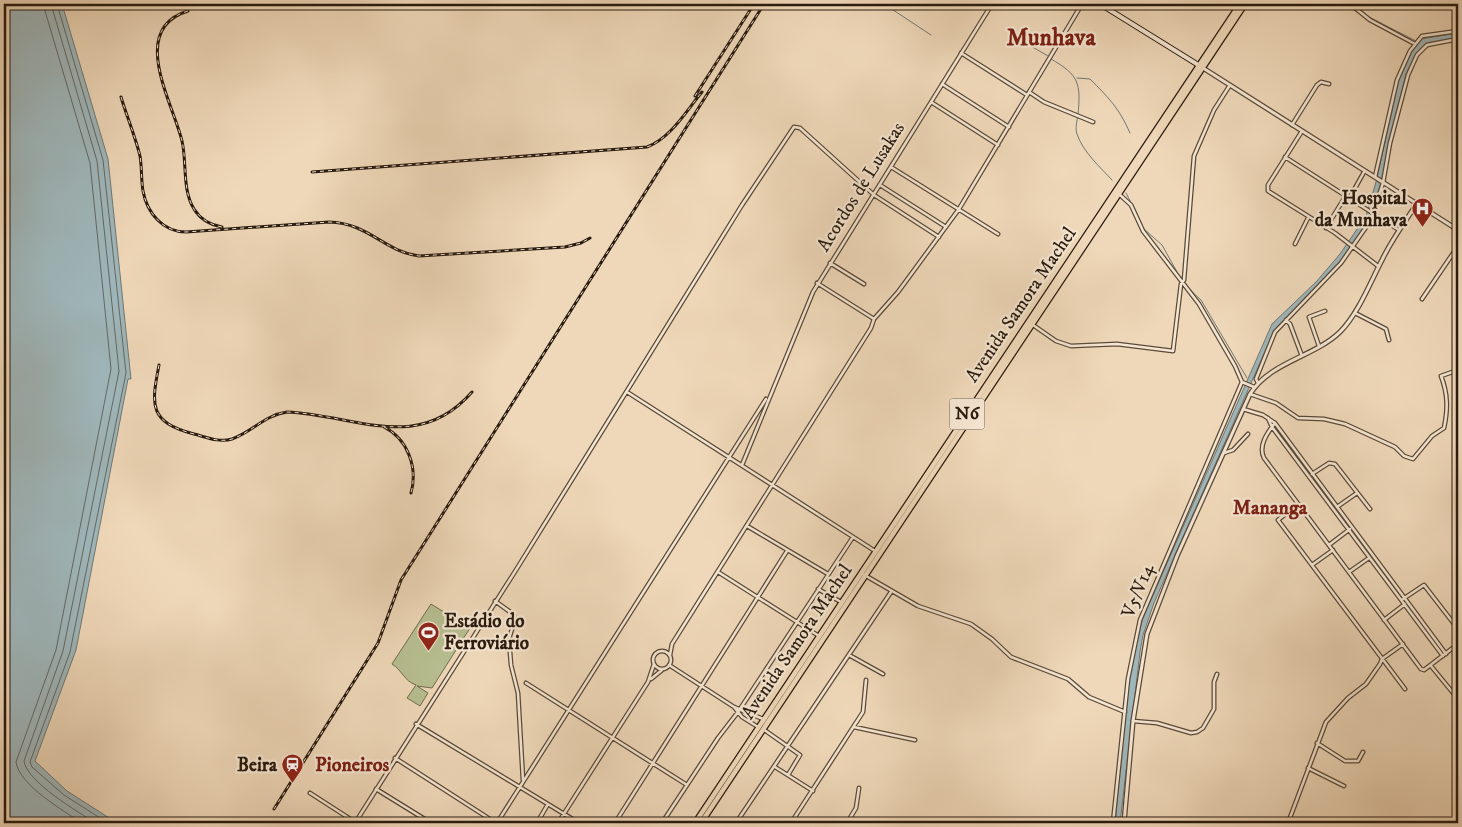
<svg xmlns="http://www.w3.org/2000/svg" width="1462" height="827" font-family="'IM FELL DW Pica',serif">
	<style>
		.green { fill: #b7bf91; stroke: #706c50 }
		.water { fill: #9fb7bb; stroke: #707876 }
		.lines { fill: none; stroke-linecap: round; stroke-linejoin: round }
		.shore { stroke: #646864; stroke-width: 1 }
		.stream { stroke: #707876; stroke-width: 1 }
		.minor-casing { stroke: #5a4a39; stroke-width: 5 }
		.tertiary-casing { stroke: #5a4a39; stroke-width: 5.5 }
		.secondary-casing { stroke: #291a0e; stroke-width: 6 }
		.trunk-casing { stroke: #291a0e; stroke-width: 7 }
		.minor { stroke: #f5e6d2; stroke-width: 2.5 }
		.tertiary { stroke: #f5e6d2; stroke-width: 3 }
		.secondary { stroke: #f5e6d2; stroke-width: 4 }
		.trunk { stroke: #efd8b9; stroke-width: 4.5 }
		.rail-casing { stroke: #291a0e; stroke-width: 3 }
		.rail { stroke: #f5e6d2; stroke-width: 1; stroke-dasharray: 4; stroke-linecap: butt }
		.labels { text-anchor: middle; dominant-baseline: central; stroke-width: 4.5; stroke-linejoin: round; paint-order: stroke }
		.shield { fill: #f5e6d2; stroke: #665749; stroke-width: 1 }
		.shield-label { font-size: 18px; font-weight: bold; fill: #291a0e }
		.street-label { font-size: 19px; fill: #291a0e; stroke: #f5e6d2 }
		.poi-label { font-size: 19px; font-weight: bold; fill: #291a0e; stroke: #f5e6d2; text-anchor: end }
		.neighbourhood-label { font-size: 20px; font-weight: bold; fill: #7a1f14; stroke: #f5e6d2 }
		.district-label { font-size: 24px; font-weight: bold; fill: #7a1f14; stroke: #f5e6d2 }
	</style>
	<rect width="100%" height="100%" fill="#efd8b9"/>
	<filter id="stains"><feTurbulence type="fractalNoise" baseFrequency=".004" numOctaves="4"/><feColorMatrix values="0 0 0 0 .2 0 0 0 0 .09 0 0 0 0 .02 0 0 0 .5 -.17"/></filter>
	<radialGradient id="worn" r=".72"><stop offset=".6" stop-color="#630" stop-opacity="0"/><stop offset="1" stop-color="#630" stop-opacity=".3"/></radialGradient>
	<path class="green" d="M431,604L470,628L432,688L417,686L428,693L420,706L407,698L416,685C404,681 402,670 392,664Z"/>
	<path class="water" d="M4,4H62L108,159L131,379H128L76,650L35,761L67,791L117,823H4Z
		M1458,33V38L1428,43L1416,54L1406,74L1382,179L1370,219L1351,249L1315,291L1274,331L1154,603L1143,635L1140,652L1120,823H1115C1122,755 1123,683 1143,618L1272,324L1316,282L1340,254L1366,216L1376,182L1399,79L1411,52L1421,39Z"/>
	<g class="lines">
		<path class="shore" d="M43,4L90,163L111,369L56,650L16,762C19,785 64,811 82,823
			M51,4L97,161L119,371L63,651L24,761C26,781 79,813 96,823
			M57,4L103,160L126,373L70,652L30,762L32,767L64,795L108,823"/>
		<path class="stream" d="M884,4L931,35
			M1355,4L1367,16L1418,42
			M1010,34L1048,56
			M1051,59C1079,75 1081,83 1078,115C1077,121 1075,129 1077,134C1083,152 1100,167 1112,180
			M1077,78L1090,79C1109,98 1119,108 1130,133
			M1126,193L1137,214
			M1144,229L1162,245L1181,279
			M1186,286L1201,300L1247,378"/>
		<defs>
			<path id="minor" d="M1350,4L1370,20L1415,44
				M961,53L1027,95
				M942,84L1009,127
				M1029,92L1044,102L1093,122
				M931,102L998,145
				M1292,125L1317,85L1321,82L1329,84
				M1302,131L1268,185V191L1335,233L1378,266
				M1285,157L1399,230
				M891,167L998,234
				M1375,177L1397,80L1410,51L1422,36L1458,31
				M880,185L946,227
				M1119,194L1131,205L1143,231L1199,304L1235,366L1242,382
				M1349,199L1364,172
				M1326,228L1345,197
				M1295,244L1308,218
				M830,263L864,284
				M817,283L874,319
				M1422,299L1458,246
				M1355,313L1386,329L1389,340
				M1286,320L1290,324L1302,356
				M1033,325L1056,341L1071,346L1117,344L1173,351L1181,284L1184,280L1194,156L1214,110L1230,85
				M1319,346L1309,317L1325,311
				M1242,382L1254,387
				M1258,383L1256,379L1275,332L1341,263L1371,220L1383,183L1390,143L1408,75L1417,55L1427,45L1458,39
				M627,392L875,551
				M1250,394L1276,403L1298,418L1324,419L1345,424L1395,447L1404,456L1413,459L1432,436L1444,428C1448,409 1448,394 1441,376L1458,370
				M1243,409L1263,415L1275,423L1446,654
				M1268,418L1272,427L1443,656
				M1275,423C1267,433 1258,446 1264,458L1421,669L1424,670L1458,644
				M1224,453L1233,450L1248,434
				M742,465L813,292L992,4
				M1312,474L1329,463L1335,464L1370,509
				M1298,504L1278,520L1405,689
				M1337,507L1357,493
				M747,526L828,574
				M1329,545L1350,529
				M1312,565L1333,550
				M718,572L819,636
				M1349,572L1369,558
				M861,573L918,606L971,624L992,639L1011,657L1068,679L1089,697L1125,712
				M818,589L841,602
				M1403,599L1424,585L1458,629
				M495,601L513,614L515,619L509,639L511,665L518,693L523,780
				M1384,620L1405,604
				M653 660a9 9 0 1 1 18 0a9 9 0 1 1-18 0Z
				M670,655L672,644L871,328L874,319L898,292L959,209L1082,4
				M849,655L883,674
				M669,665L734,707L763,719
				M1431,666L1458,699
				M651,679L662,670
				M526,683L687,785
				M734,707L742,717L758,727
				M1133,721L1157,723L1191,733L1197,732L1203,728L1214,709V682L1217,674
				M416,724L579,823
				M854,727L915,740
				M763,729L800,755L788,775
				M1317,743L1345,761H1358L1363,752
				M395,758L496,823
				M775,767L813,791
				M1308,768L1344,786
				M376,789L431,823
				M310,793L355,822
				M355,823L516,570L742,205L794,127L800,128L874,195L939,237
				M497,823L766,399
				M537,823L548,804
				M558,823L648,682L654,664
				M615,823L787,551
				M662,823L718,738L738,712L853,537
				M736,823L891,592
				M791,823L863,712L866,680
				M847,823L856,808L859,788
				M1113,823L1128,679L1140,620L1242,382
				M1288,823L1326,722L1348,698L1366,684L1380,664L1382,659L1403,644"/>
			<path id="tertiary" d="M1203,68L1458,230
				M1124,823L1133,721L1147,634L1177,556L1250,394C1270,362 1314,357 1340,332C1358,314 1370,283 1382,260C1391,241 1404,223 1416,205"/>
			<path id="secondary" d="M1100,4L1200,66"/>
			<path id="trunk" d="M695,823L1240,4
				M701,823L1245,4"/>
		</defs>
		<use href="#minor" class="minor-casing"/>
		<use href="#tertiary" class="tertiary-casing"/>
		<use href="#secondary" class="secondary-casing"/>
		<use href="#trunk" class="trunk-casing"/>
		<use href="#minor" class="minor"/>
		<use href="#tertiary" class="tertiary"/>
		<use href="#secondary" class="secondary"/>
		<use href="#trunk" class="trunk"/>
		<defs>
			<path id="rail" d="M198,8L211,4
				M188,11C128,29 173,103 182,141C187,162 182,190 194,209C200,219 211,225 222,227
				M695,96L754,4
				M121,97C127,117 135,136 140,156C142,168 141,179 143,191C147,213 163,232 186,232L329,222C369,223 383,251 419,256L565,247L581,243L590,238
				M312,172L647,147C671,138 686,111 702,92
				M159,365C151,406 149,422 194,434C206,437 219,443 232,439C252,432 265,415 287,412C356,415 418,454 472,392
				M384,427C408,439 418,468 411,493
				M274,809L378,643L401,580L764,4"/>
		</defs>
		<use href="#rail" class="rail-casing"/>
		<use href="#rail" class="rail"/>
	</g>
	<defs>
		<symbol id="hospital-pin" viewBox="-11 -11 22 30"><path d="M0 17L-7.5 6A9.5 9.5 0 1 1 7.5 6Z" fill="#8f2418" stroke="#f5e6d2"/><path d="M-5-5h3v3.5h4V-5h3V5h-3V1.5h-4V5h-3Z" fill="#fff"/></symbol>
		<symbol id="stadium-pin" viewBox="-11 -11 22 30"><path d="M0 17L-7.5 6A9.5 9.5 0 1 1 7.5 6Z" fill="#8f2418" stroke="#f5e6d2"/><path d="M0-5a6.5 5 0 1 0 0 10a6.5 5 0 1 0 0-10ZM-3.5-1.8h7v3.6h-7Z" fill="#fff"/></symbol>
		<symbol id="station-pin" viewBox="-11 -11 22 30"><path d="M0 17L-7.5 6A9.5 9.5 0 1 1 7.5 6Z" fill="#8f2418" stroke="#f5e6d2"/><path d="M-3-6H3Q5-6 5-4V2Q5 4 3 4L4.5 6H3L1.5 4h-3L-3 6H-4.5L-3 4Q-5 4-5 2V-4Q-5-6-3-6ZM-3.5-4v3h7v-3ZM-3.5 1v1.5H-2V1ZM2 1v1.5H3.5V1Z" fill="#fff"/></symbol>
	</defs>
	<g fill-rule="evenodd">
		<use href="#hospital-pin" x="1410" y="196" width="25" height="34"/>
		<use href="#stadium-pin" x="416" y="620" width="25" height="34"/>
		<use href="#station-pin" x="280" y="752" width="25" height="34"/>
	</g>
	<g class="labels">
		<rect class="shield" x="949.5" y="398.5" width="35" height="31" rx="4"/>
		<g class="shield-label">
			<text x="967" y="414">N6</text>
		</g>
		<g class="street-label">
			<text transform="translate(861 187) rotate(-58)">Acordos de Lusakas</text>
			<text transform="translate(1021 305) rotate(-56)">Avenida Samora Machel</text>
			<text transform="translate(1138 591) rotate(-68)">V5/V14</text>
			<text transform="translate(797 642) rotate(-56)">Avenida Samora Machel</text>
		</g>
		<g class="poi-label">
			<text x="1407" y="198">Hospital<tspan x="1407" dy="22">da Munhava</tspan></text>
			<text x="444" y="621" text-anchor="start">Estádio do<tspan x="444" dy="22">Ferroviário</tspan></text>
			<text x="277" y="765">Beira</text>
		</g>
		<g class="neighbourhood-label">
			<text x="1270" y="508">Mananga</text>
			<text x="352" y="765">Pioneiros</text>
		</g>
		<g class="district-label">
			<text x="1051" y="38">Munhava</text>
		</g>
	</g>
	<rect width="1462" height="827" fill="none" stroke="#efd8b9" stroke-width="20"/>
	<rect x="5" y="5" width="1452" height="817" fill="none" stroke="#291a0e" stroke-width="2.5"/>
	<rect x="10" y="10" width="1442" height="807" fill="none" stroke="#291a0e"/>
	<rect width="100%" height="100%" filter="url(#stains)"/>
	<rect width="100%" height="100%" fill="url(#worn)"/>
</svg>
